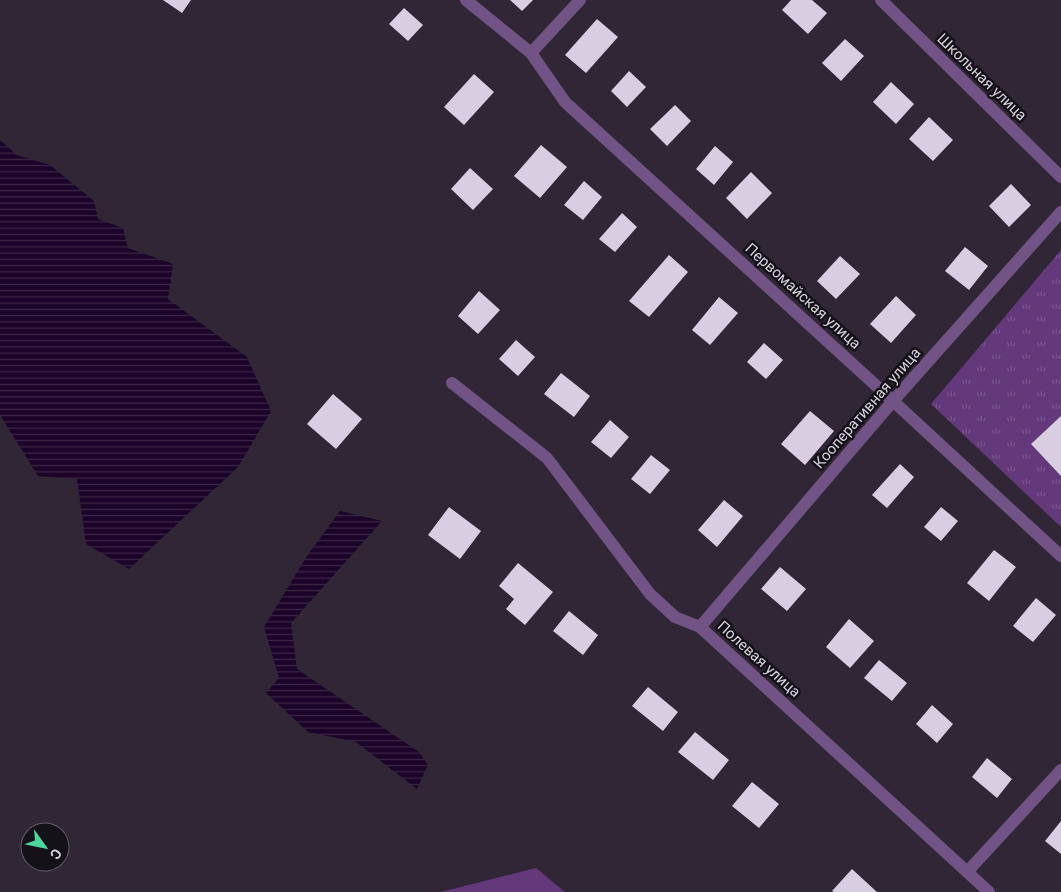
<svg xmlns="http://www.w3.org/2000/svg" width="1061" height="892" font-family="Roboto,sans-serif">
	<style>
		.green { fill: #63397b }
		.park { fill: url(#park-tufts) }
		.water { fill: url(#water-rules) }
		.building { fill: #d9cde1 }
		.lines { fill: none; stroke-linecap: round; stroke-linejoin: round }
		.minor { stroke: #725385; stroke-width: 12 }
		.labels { text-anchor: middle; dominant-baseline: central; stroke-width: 5; stroke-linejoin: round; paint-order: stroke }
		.street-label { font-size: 15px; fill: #d7d1db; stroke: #151118 }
	</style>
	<defs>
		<pattern id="park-tufts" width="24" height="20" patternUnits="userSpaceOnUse" patternTransform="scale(1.25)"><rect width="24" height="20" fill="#63397b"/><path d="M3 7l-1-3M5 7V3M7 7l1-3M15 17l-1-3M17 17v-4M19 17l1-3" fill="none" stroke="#79558d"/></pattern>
		<pattern id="water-rules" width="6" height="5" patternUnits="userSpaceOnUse" patternTransform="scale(1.25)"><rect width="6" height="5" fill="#1c0329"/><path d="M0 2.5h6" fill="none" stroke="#3c2747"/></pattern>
	</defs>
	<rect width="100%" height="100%" fill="#302635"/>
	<path class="green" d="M536,868L565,892H441Z"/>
	<path class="park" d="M1061,250V527L931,404Z"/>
	<path class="water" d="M0,140L17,155L50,165L94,201L98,219L123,228L128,248L173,264L168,299L247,357L271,411L238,467L129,569L86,544L77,479L38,476L0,415Z
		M340,511L382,521L291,623L297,669L419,752L428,765L417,789L356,742L308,732L266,693L279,678L264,627L307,556Z"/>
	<path class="building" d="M163,0H191L182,13Z
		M510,0H533L522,11Z
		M791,0H812L827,13L808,34L782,10Z
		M404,8L423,25L408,41L389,24Z
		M597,19L618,37L586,73L565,55Z
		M845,39L864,56L841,81L822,63Z
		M629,71L646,87L627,107L611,91Z
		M474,74L494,92L464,125L444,107Z
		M891,82L914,104L896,124L873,102Z
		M675,105L691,121L667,146L650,129Z
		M929,117L953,140L933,161L909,139Z
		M541,145L567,167L540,198L514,176Z
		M715,146L733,162L714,185L696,169Z
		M470,168L493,189L473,210L451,189Z
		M751,172L772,193L747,219L726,198Z
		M584,181L602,197L583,220L564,205Z
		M1011,184L1031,205L1009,227L989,206Z
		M622,213L637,227L615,252L599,239Z
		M965,247L988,266L969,290L945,271Z
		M669,255L688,272L649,317L629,301Z
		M840,256L860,274L836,299L817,281Z
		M479,291L500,310L478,334L458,316Z
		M896,296L916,315L891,343L870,324Z
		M719,297L738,313L710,345L692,330Z
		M516,340L535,357L518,376L499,359Z
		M764,343L783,360L766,379L747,362Z
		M561,373L590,396L574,417L544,394Z
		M333,394L362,419L336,449L307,424Z
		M810,411L834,431L805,465L781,444Z
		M1061,416V476L1031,444Z
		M610,420L629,437L611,458L591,442Z
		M651,455L670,470L650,494L631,479Z
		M900,464L914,477L887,508L872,495Z
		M724,500L743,516L717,547L698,530Z
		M449,507L481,531L460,559L428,535Z
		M941,507L958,521L941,541L924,527Z
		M994,550L1016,567L989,601L967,583Z
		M518,563L553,592L525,625L506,609L514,599L499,586Z
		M780,567L806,589L787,611L761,589Z
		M1036,598L1056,615L1033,642L1013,626Z
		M569,611L598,635L583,655L553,631Z
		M849,619L874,641L850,668L826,647Z
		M879,660L907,683L892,701L864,678Z
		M648,687L678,712L663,731L632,706Z
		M932,705L953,724L937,743L916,724Z
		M695,732L729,760L713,780L678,752Z
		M987,758L1012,779L997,798L972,777Z
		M752,782L779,804L759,828L732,806Z
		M1061,821V854L1045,841Z
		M852,869L877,892H834L832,891Z"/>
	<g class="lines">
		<path class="minor" d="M466,0L531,53L565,102L893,401L1061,556
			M881,0L1061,177
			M531,53L580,0
			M452,383L547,458L650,594L675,617L700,627L989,892
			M700,627L893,401L1061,212
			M967,872L1061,770"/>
	</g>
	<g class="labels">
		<g class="street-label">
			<text transform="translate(982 77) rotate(44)">Школьная улица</text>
			<text transform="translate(803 296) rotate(42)">Первомайская улица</text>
			<text transform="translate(867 408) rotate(-49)">Кооперативная улица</text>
			<text transform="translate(759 659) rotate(42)">Полевая улица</text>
		</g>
	</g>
	<g transform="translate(45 847) rotate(123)"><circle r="24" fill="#151118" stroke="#635e66"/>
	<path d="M0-4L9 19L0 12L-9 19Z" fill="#4bd49b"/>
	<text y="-8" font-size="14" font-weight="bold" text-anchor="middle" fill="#d7d1db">С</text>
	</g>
</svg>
